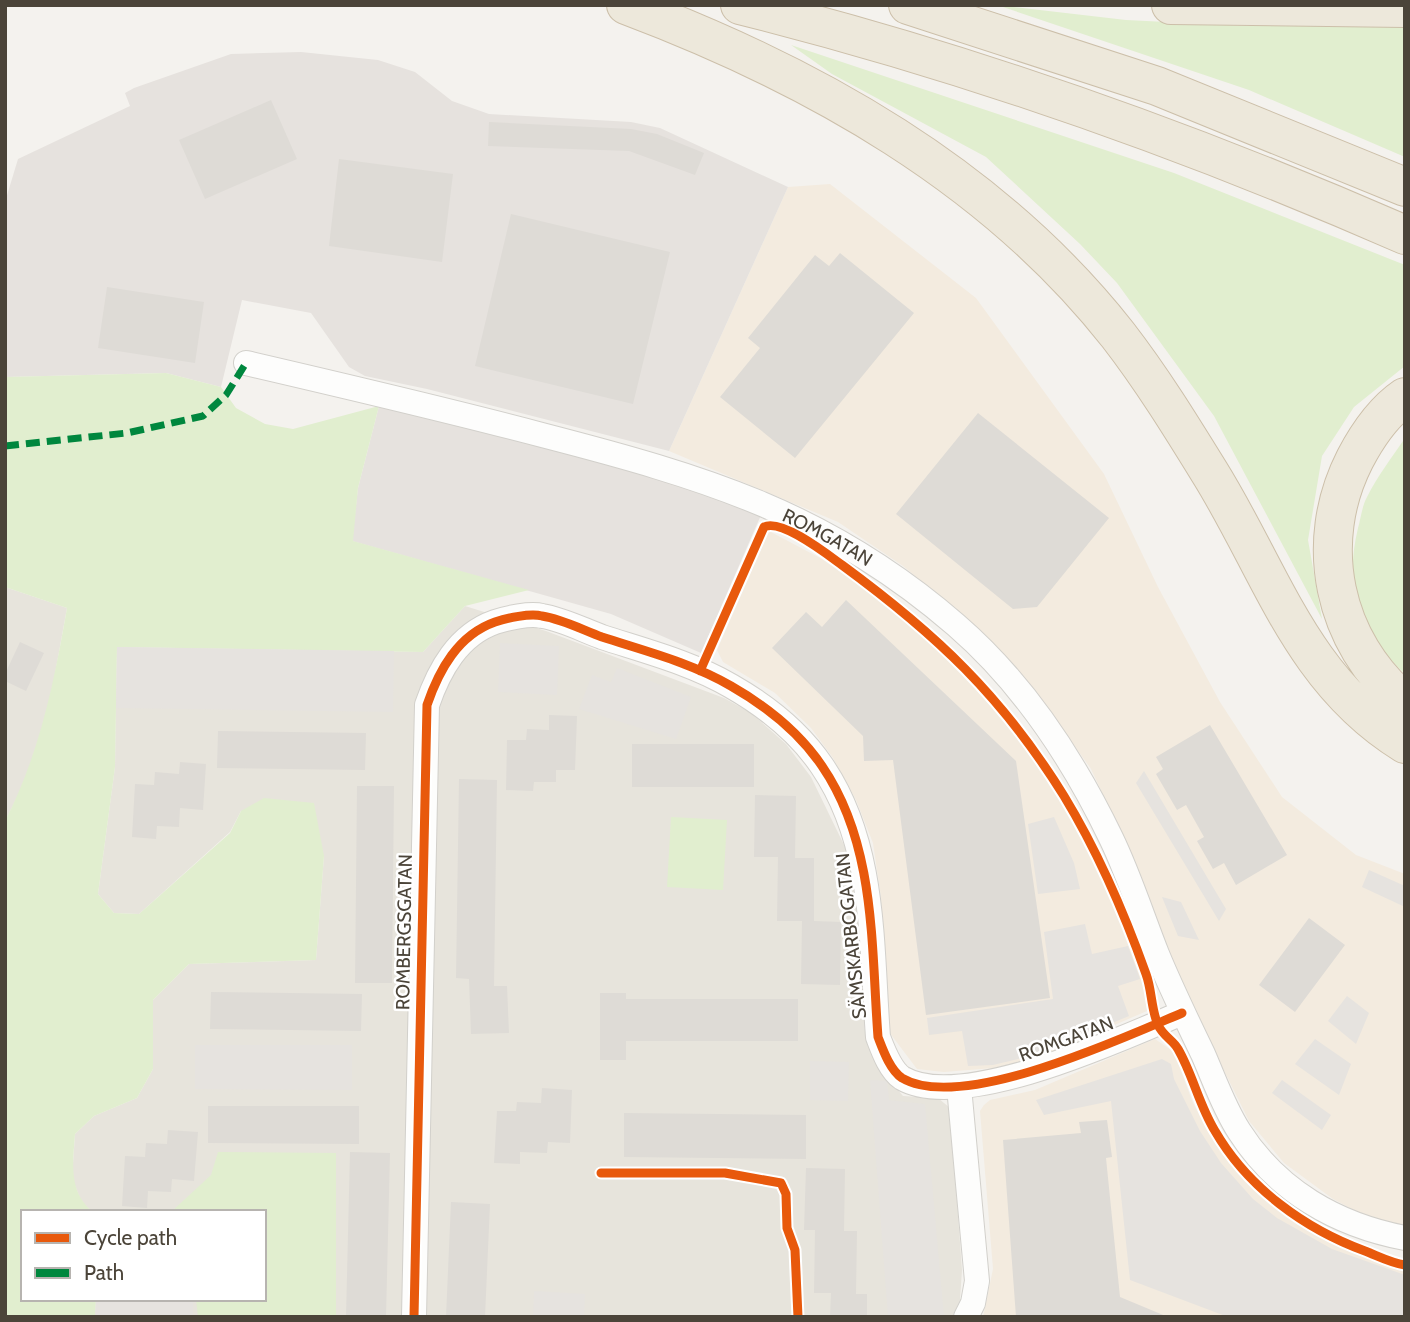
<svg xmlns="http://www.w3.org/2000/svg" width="1410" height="1322" font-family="Cabin,sans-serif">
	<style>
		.residential { fill: #e7e4dc }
		.commercial { fill: #f3ebdf }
		.industrial { fill: #e6e2de }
		.green { fill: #e1eecf }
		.parking { fill: #e6e3df }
		.building { fill: #dedbd6 }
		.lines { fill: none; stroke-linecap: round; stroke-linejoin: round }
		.street-casing { stroke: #d2d0cb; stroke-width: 26 }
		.highway-casing { stroke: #ccbfa9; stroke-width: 40 }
		.street { stroke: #fdfdfc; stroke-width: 24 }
		.highway { stroke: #ede8db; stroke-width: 38 }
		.quiet { stroke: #00873e; stroke-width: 7; stroke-dasharray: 14 7; stroke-linecap: butt }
		.cycleway-casing { stroke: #fff; stroke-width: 13 }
		.cycleway { stroke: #e8590c; stroke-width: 9 }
		.labels { text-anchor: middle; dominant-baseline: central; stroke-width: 5; stroke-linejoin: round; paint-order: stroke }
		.street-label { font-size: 19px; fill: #4b4439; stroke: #fff }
	</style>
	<rect width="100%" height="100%" fill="#f4f2ee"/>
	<path class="residential" d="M5,587L67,608L50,701L27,778L5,821Z
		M465,606L546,631L724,698L751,713L786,744L811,777L845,847L858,892L865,1034L875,1063L903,1096L938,1098L950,1108L962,1270L960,1300L952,1317H95L96,1299H264V1212H93L82,1203L72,1178L75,1134L94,1116L137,1098L153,1069V1000L189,964L316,960L324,856L241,811L230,832L139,914L114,913L98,894L115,767L117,647L423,652Z"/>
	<path class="commercial" d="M830,184L976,298L1104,474L1158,587L1220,702L1282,797L1356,855L1405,874V1226L1375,1221L1333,1199L1284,1163L1249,1121L1175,972L1122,836L1091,769L1038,695L964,617L903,566L838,522L669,451L788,187Z
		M769,531L822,559L877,598L938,647L1003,719L1054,786L1092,852L1117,906L1144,978L1147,1011L1040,1057L994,1068L944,1072L917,1069L889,1032L881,898L873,843L856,800L833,758L811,728L775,693L723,662L717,650Z
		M1155,1039L1174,1052L1193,1103L1208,1131L1260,1195L1307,1228L1333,1243L1405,1268V1317H983L993,1269L980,1111L984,1105L990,1100L1035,1090Z"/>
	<path class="industrial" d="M301,52L378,60L415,72L452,101L489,114L631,122L660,128L788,187L669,451L427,389L365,376L349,367L311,313L242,300L221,387L166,373L5,377V202L18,159L130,106L125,93L134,88L231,54Z
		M379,406L556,448L703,491L761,515L701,653L611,614L352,541L358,488Z"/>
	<path class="green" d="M997,5L1126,20L1248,26L1405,25V157L1249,90Z
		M791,45L1174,173L1405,265V366L1354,407L1322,456L1308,540L1322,619L1214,416L1117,283L1080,244L986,157L832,74Z
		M166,373L221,387L236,408L265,424L293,429L379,406L358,488L353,541L529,590L465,606L423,652L117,647L115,767L98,894L114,913L139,914L230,833L241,811L264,798L314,803L324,856L316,960L189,964L153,1000V1069L137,1098L94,1116L75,1134C73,1163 68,1192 93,1212H23V1299H96L95,1317H5V821C40,753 54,682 67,608L5,587V377Z
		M1405,438V674C1360,631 1343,591 1358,528C1361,518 1362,506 1367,497C1377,477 1392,457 1405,438Z
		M671,817L727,820L723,890L667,887Z
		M218,1152L336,1153V1317H198L196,1299H264V1212H171L211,1175Z"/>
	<path class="parking" d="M500,643L559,646L557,695L498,692Z
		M117,647L394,651L393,712L116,708Z
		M617,668L691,697L676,739L579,709L592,675L611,682Z
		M1144,771L1226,909L1219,921L1136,783Z
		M1054,817L1074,863L1080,889L1038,894L1028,824Z
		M1369,870L1405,886V907L1362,887Z
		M1162,897L1181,902L1199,940L1178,936Z
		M1085,924L1092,954L1128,946L1140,979L1118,986L1129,1016L1038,1054L993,1065L968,1066L962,1031L929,1035L927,1018L1053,999L1044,932Z
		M1347,996L1369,1013L1356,1044L1328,1021Z
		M1315,1039L1351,1064L1339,1095L1295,1064Z
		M195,1045H352V1090L195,1089Z
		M1162,1059L1171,1064L1174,1079L1200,1131L1221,1163L1253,1199L1277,1218L1332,1249L1405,1275V1317H1228L1130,1280L1111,1101L1044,1115L1036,1100Z
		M810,1061L849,1062L848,1101L810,1100Z
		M870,1080L887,1081L889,1100L925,1104L944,1317H888Z
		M1282,1080L1331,1115L1322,1130L1272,1093Z
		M534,1291L585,1294L584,1317H533Z
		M96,1299L193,1300V1317H95Z"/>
	<path class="building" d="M271,100L297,159L205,199L179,140Z
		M489,122L631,129L657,134L704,153L695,175L629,151L488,146Z
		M339,159L453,174L442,262L329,246Z
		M511,214L670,252L633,404L475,366Z
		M840,253L914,313L795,458L720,397L760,348L748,338L815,255L829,266Z
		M107,287L204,302L195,363L98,348Z
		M978,413L1109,518L1037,607L1013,609L896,514Z
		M846,600L1016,761L1050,998L926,1015L893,760L864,761L863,736L772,648L806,612L822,627Z
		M20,642L44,653L26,691L5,681V674Z
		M549,715L577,716L575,770H556V782H534L533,791L506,790L507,740H526L527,729L549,730Z
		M1210,725L1287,855L1236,885L1224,863L1213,869L1197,841L1204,837L1186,805L1177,810L1156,774L1163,769L1156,757Z
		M218,731L366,733L365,770L217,768Z
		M632,744H754V787H632Z
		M180,762L206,764L203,810L180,808L179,827L157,826L156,839L132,837L135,784L154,785L155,772L179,774Z
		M459,779L497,780L494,986H507L509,1033L471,1034L469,979L456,978Z
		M357,786H394L392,983H355Z
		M755,795L796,796L795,858H814V921L841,922L840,985L801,984L802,921H777L778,857H754Z
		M1309,918L1345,945L1295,1012L1259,985Z
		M211,992L362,994L361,1031L210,1029Z
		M600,993H626V999H798V1041H626V1060H600Z
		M542,1088L572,1090L570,1143L548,1142L547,1153L520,1152V1164L494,1163L497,1111H516L517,1102L541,1103Z
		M208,1106H359V1144L208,1143Z
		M624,1113L806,1115V1159L624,1157Z
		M1107,1120L1112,1157L1106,1158L1120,1297L1168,1317H1016L1003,1140L1081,1133L1079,1122Z
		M168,1130L198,1132L194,1181L172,1179L171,1192L148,1191L147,1208L122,1206L125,1156L145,1157L146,1143L167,1144Z
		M350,1152L390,1153L386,1317H346Z
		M806,1168L845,1169L844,1231H857L856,1294H867V1317H830L831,1293H814L815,1230H804Z
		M451,1202L490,1204L485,1317H446Z"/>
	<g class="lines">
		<defs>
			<g id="street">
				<path id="s1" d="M246,363C345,386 444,409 542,435C704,477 827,513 956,625C1023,683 1073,759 1111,838C1129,875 1142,916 1157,954C1171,988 1187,1021 1203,1054C1214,1079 1224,1108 1239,1131C1277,1191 1337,1225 1405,1238"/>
				<path d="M959,1087L977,1281L973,1303L966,1317"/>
				<path d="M414,1317L427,705C439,670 458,635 495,622C507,618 530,613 542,616C562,619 583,630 602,637C645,651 692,663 731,686C766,706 799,732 822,766C876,845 871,945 878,1037C883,1050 890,1070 902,1078C961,1113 1123,1038 1182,1013"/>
			</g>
			<path id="highway" d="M626,5C812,75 993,176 1118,335C1152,379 1181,426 1210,473C1271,571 1301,680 1405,744
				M740,5C968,62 1190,141 1405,235
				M908,5L1157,86L1405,187
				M1171,5L1405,8
				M1405,397C1383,412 1367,436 1355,459C1312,543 1333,642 1405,702"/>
		</defs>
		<use href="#street" class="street-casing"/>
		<use href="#highway" class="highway-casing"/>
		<use href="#street" class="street"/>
		<use href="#highway" class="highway"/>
		<path class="quiet" d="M5,446L127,433L203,416L226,395L246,363"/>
		<defs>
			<path id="cycleway" d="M700,671L764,527C781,518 827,554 842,565C936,634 1002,696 1064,796C1098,852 1124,912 1146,974C1152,990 1151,1009 1158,1025C1163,1036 1173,1040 1178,1049C1193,1075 1199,1105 1215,1131C1248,1188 1305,1229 1365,1251C1378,1256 1391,1263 1405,1265
				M601,1173H725L781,1183L786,1194L787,1228L795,1250L798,1317
				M414,1317L427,705C439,670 458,635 495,622C507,618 530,613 542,616C562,619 583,630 602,637C645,651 692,663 731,686C766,706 799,732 822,766C876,845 871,945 878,1037C883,1050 890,1070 902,1078C961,1113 1123,1038 1182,1013"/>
		</defs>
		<use href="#cycleway" class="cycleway-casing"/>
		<use href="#cycleway" class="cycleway"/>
	</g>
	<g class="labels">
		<g class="street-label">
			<text stroke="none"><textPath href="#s1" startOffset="609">ROMGATAN</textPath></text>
			<text transform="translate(404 932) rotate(-89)">ROMBERGSGATAN</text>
			<text transform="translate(851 936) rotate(-96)">SÄMSKARBOGATAN</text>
			<text transform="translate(1066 1039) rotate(-20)">ROMGATAN</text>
		</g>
	</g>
	<rect width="1410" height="1322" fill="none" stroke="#4b4439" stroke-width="14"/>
	<rect x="21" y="1210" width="245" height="91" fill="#ffffff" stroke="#b7b4b0" stroke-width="2"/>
	<rect x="35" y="1233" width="35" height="10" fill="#e8590c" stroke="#b7b4b0" stroke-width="2"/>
	<text x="84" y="1245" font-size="21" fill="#4b4439">Cycle path</text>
	<rect x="35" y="1268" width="35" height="10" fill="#00873e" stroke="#b7b4b0" stroke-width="2"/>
	<text x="84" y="1280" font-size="21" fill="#4b4439">Path</text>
</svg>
